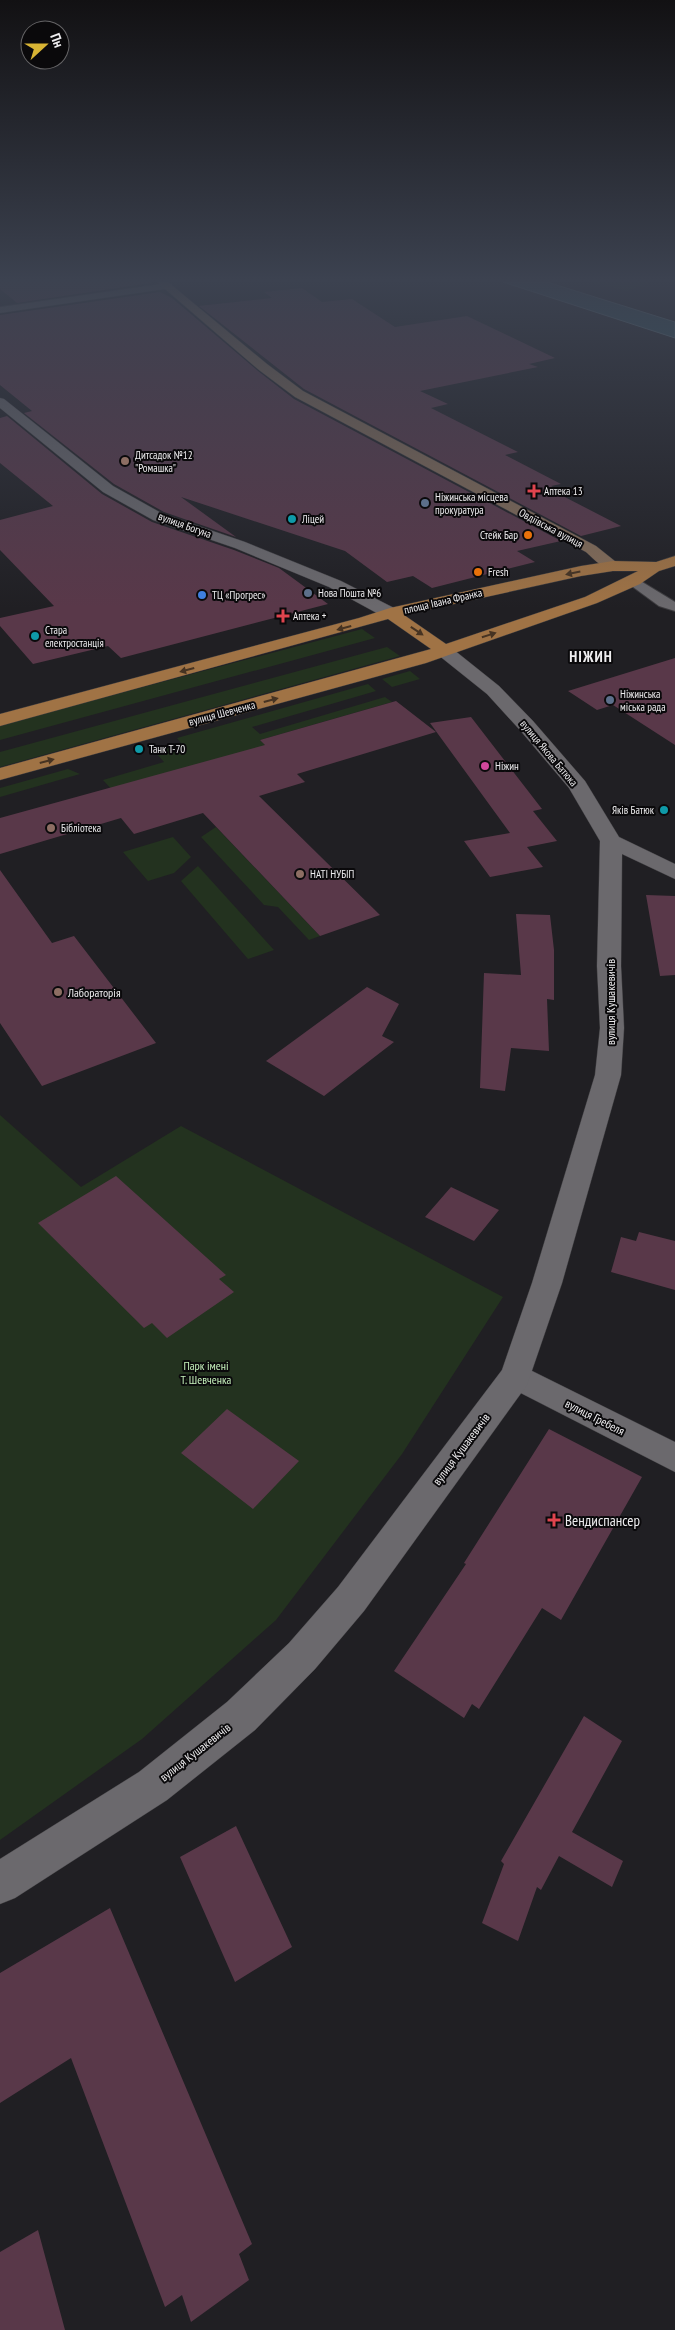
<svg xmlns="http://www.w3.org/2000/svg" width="675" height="2330" font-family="'PT Sans Narrow',sans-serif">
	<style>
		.green { fill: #23321f }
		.water { fill: #335f6c; stroke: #6b8a93 }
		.building { fill: #593849 }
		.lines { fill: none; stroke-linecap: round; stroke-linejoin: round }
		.pedestrian-casing { stroke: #3c3b3e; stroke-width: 2 }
		.minor-casing { stroke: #3c3b3e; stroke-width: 1 }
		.tertiary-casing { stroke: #3c3b3e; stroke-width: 1 }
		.secondary-casing { stroke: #3c3b3e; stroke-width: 1 }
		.primary-casing { stroke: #3c3b3e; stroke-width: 1 }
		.pedestrian { fill: #6b696d; fill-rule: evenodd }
		.minor { fill: #6b696d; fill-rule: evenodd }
		.tertiary { fill: #6b696d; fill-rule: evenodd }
		.secondary { fill: #866e59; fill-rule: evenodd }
		.primary { fill: #a07345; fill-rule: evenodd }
		.oneway { fill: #463322 }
		.education-dot { fill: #8d6e63; stroke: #0a090b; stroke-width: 2 }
		.health-dot { fill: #e0444e; stroke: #0a090b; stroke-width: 2 }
		.service-dot { fill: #5c6f8a; stroke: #0a090b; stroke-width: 2 }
		.culture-dot { fill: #0f9aa8; stroke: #0a090b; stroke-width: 2 }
		.food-dot { fill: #e8710a; stroke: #0a090b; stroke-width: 2 }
		.shop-dot { fill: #3f7fe0; stroke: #0a090b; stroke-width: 2 }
		.hotel-dot { fill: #d1479c; stroke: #0a090b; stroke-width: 2 }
		.labels { text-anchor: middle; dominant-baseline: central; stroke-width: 4; stroke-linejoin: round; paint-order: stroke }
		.far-poi-label { font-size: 11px; fill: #eeedef; stroke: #0a090b; text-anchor: start }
		.far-street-label { font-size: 11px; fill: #eeedef; stroke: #0a090b }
		.poi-label { font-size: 12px; fill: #eeedef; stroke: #0a090b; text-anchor: start }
		.street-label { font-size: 12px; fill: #eeedef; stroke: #0a090b }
		.park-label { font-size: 12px; fill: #c5f0bb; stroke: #0a090b }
		.far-district-label { font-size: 15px; font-weight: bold; letter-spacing: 1px; fill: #eeedef; stroke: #0a090b }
		.near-poi-label { font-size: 15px; fill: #eeedef; stroke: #0a090b; text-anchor: start }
	</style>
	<rect width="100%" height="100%" fill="#201f23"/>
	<path class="green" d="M589,282H652L627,291Z
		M362,629L375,638L0,740V725Z
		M387,647L400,656L0,767V752Z
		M410,671L420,679L392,687L382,679Z
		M368,684L376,691L252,727L260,734L385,697L392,702L260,740L268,748L114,792L103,780L164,762L154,751L181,743L177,738Z
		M68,769L80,774L0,797V788Z
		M216,827L320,936L309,940L278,907L264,905L201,837Z
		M173,837L191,857L174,873L148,881L123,852Z
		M198,866L274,950L248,959L181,881Z
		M0,1115L81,1187L181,1126L503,1297L402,1454L276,1620L142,1739L0,1840Z"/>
	<path class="water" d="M503,282H547L675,322V338Z"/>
	<path class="building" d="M0,282H151V283L17,303L0,289Z
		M302,288L322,302L352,299L395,327L467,316L555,358L529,364L538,367L420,391L448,404L431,408L518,452L505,455L561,484L551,486L561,491L557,493L621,526L581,536L304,389L199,306L272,298L264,292Z
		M160,292L172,298L258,371L294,399L561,541L517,551L535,562L432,588L413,576L387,582L345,551L181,497L236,537L164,512L114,484L24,413L32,411L0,385V315Z
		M7,416L102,494L152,522L234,550L279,568L328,604L121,658L108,646L33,664L0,626V618L54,606L0,550V520L53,506L0,463V418Z
		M675,658V745L613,705L597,710L568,691Z
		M396,701L436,732L297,774L305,782L259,796L380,915L320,936L203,813L134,834L121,818L0,854V818L265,745L260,740Z
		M471,717L542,809L533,811L557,841L527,847L543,867L490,877L464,841L510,833L430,723Z
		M0,870L52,943L74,936L156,1043L42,1086L0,1023Z
		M646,895L675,896V975L660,976Z
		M516,914L550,915L554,950V1000L547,999L549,1051L511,1048L505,1091L480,1088L484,973L521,975Z
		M367,987L399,1004L382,1036L394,1042L324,1096L266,1061Z
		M116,1176L226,1275L219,1279L234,1292L167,1338L152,1323L144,1328L38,1223Z
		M451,1187L499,1210L474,1241L425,1217Z
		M639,1232L675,1241V1290L611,1272L621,1237L636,1241Z
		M227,1409L299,1461L253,1509L181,1453Z
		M549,1429L642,1477L561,1620L542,1608L479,1709L472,1704L464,1718L394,1671L466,1564L464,1563Z
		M584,1716L622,1741L572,1832L623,1861L612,1887L559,1856L541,1890L537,1887L518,1941L482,1923L504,1864L501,1861Z
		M236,1826L292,1947L235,1982L180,1857Z
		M110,1908L252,2244L239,2254L249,2280L191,2322L182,2295L165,2307L71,2058L0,2103V1973Z
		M38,2230L65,2330H0V2252Z"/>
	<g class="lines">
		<defs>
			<path id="pedestrian" d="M634,577L675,602V611L659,606L629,584L627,581Z"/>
			<path id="minor" d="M168,283L172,284V288L0,313V307Z
				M0,398L4,399L113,486L163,514L245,542L341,581L396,609L398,613L396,617H384L329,587L235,548L153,520L103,492L0,408Z
				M516,1363L675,1442V1472L505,1385L500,1376L505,1367Z"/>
			<path id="tertiary" d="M443,645L449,646L499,686L533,721L585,781L619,837L675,864V879L622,854L621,966L624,1028L621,1075L562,1283L527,1385L364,1611L315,1669L255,1730L167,1800L15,1898L0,1904V1859L139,1772L227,1702L289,1643L338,1587L502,1370L532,1283L595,1075L600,1028L597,966L600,841L569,788L519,729L487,694L437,654L434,650L437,646Z"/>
			<path id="secondary" d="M157,282H168L267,364L303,391L596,546L621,566L619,569C606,573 595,560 586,552L295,397L259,370Z"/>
			<path id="primary" d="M675,556V566L659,571L640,584L597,603L426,663L0,780V768L431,649L388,619L0,726V714L359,618L390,608L581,566L613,561L656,562ZM613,571H638L585,597L446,644L404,615L581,576Z"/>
		</defs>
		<use href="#pedestrian" class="pedestrian-casing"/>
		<use href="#minor" class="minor-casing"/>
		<use href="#tertiary" class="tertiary-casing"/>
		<use href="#secondary" class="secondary-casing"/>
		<use href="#primary" class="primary-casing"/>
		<use href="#pedestrian" class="pedestrian"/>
		<use href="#minor" class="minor"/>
		<use href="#tertiary" class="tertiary"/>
		<use href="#secondary" class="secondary"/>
		<use href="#primary" class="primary"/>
	</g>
	<defs><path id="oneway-solid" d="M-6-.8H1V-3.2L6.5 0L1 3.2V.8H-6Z" transform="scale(1.25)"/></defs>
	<g class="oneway">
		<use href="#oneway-solid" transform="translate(573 573) rotate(168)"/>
		<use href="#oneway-solid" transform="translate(344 628) rotate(165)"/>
		<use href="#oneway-solid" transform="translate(417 631) rotate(34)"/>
		<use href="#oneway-solid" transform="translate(489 635) rotate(-18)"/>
		<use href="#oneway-solid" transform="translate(187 670) rotate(165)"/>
		<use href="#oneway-solid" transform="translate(271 700) rotate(-15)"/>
		<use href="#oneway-solid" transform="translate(47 761) rotate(-15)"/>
	</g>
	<linearGradient id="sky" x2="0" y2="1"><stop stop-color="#121113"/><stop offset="0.46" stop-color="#3c4250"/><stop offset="1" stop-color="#3c4250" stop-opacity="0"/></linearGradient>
	<rect width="675" height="608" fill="url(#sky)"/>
	<g class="education-dot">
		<circle cx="125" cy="461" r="5"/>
		<circle cx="51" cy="828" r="5"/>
		<circle cx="300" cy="874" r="5"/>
		<circle cx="58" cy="992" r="5"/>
	</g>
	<g class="health-dot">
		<path d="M531.5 483.5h5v5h5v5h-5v5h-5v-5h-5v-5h5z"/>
		<path d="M280.5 608.5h5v5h5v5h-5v5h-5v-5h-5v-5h5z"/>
		<path d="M551.5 1512.5h5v5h5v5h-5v5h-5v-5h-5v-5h5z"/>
	</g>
	<g class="service-dot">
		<circle cx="425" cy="503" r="5"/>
		<circle cx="308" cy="593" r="5"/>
		<circle cx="610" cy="700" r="5"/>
	</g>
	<g class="culture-dot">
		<circle cx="292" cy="519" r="5"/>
		<circle cx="35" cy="636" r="5"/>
		<circle cx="139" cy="749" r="5"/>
		<circle cx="664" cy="810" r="5"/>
	</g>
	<g class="food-dot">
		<circle cx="528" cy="535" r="5"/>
		<circle cx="478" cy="572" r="5"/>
	</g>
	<circle class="shop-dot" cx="202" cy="595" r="5"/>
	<circle class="hotel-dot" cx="485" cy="766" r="5"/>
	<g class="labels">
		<g class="far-poi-label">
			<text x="135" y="455">Дитсадок №12<tspan x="135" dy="13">"Ромашка"</tspan></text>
			<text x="544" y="491">Аптека 13</text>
			<text x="435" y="497">Ніжинська місцева<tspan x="435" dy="13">прокуратура</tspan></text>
			<text x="302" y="519">Ліцей</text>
			<text x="518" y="535" text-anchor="end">Стейк Бар</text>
			<text x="488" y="572">Fresh</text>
			<text x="318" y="593">Нова Пошта №6</text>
			<text x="212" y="595">ТЦ «Прогрес»</text>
			<text x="293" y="616">Аптека +</text>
			<text x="45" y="630">Cтара<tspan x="45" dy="13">електростанція</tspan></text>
			<text x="620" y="694">Ніжинська<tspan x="620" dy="13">міська рада</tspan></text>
			<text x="149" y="749">Танк Т-70</text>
			<text x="495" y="766">Ніжин</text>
			<text x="654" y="810" text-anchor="end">Яків Батюк</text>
			<text x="61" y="828">Бібліотека</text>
			<text x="310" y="874">НАТІ НУБІП</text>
		</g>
		<g class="far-street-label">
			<text transform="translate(185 525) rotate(20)">вулиця Богуна</text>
			<text transform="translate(551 528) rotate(28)">Овдіївська вулиця</text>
			<text transform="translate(443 601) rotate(-13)">площа Івана Франка</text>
			<text transform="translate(222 713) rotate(-15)">вулиця Шевченка</text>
			<text transform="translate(549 753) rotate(50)">вулиця Якова Батюка</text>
		</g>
		<g class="poi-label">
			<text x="68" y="992">Лабораторія</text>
		</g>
		<g class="street-label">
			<text transform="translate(610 1002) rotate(-90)">вулиця Кушакевичів</text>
			<text transform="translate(595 1417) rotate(27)">вулиця Гребеля</text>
			<text transform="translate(461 1449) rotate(-53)">вулиця Кушакевичів</text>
			<text transform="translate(195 1752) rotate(-38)">вулиця Кушакевичів</text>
		</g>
		<g class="park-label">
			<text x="206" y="1365">Парк імені<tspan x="206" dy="14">Т. Шевченка</tspan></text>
		</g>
		<g class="far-district-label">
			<text x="591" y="656">НІЖИН</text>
		</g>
		<g class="near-poi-label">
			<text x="565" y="1520">Вендиспансер</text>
		</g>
	</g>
	<g transform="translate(45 45) rotate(69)"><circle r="24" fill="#0a090b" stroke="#656466"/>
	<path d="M0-4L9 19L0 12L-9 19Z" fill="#d8b434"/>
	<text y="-8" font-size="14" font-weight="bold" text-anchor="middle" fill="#eeedef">Пн</text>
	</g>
</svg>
